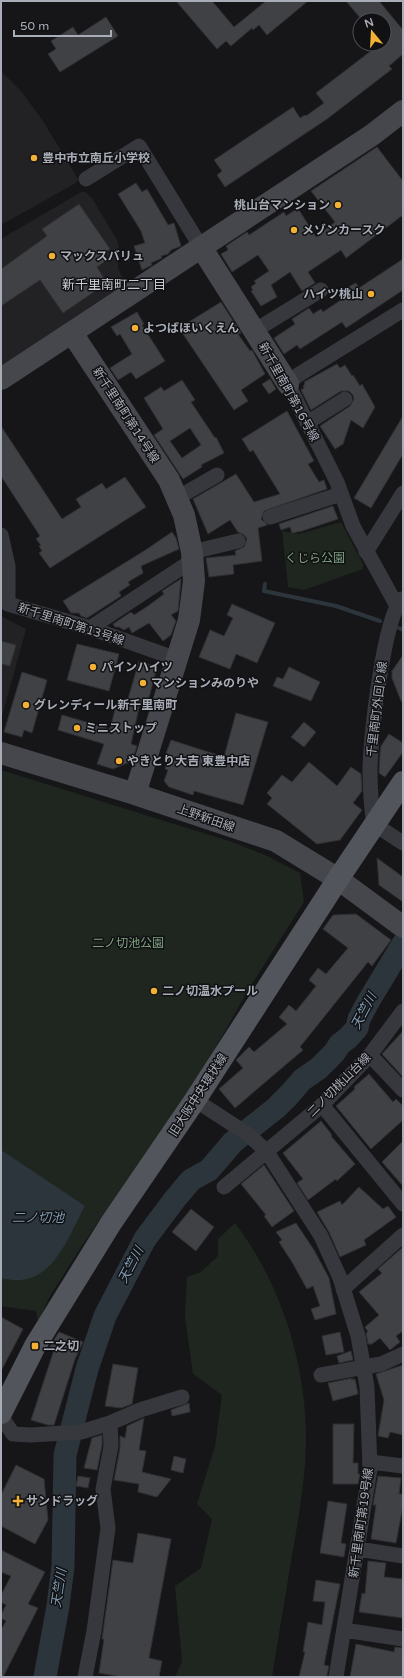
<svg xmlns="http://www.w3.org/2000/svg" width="404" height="1678" font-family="'Varela Round','Noto Sans JP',sans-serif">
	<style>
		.built { fill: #222225 }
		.green { fill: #1e261f }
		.water { fill: #2c353c }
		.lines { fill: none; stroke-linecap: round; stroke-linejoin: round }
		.stream { stroke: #2c353c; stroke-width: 4 }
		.river { stroke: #2c353c; stroke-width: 23 }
		.building { fill: #404145; stroke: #303034; fill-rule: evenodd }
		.street { stroke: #37383d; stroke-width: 15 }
		.secondary { stroke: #45474d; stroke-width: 22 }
		.primary { stroke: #53555c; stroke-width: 22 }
		.poi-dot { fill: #f2b134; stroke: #111113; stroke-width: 1.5 }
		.labels { text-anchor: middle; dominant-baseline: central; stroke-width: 3; stroke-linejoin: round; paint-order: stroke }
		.poi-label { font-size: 12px; font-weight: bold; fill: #a8adb8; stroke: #111113; text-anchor: start }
		.street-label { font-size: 12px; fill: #a8adb8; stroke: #111113 }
		.park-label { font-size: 12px; fill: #7fa381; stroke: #111113 }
		.neighbourhood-label { font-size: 13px; fill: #c9ccd4; stroke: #111113 }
		.water-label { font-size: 13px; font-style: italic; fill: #7f9bb3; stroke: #111113 }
	</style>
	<rect width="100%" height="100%" fill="#161618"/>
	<path class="built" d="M1,71L21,91L43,121L78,179L76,183L1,225Z
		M81,192H85L92,198L117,240L119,249L118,268L127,288L1,371V239Z
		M1,616L26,629L1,720Z"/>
	<path class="green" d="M341,522L363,564V569L304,590L288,587L282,531L299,534Z
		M1,770L232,842L265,855L300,873L304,902L250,987L205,1066L81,1247L50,1296L38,1322L36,1311L1,1306Z
		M235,1223C282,1285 307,1366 306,1444C305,1483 298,1522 291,1561C285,1599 278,1638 272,1677H175L182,1661L175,1586L201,1568L212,1519L197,1504L215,1446L222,1395L193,1374L185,1317L187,1277L201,1272L218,1256V1239Z"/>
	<path class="water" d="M1,1150L85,1206C66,1241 51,1291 1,1278Z"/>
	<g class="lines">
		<path class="stream" d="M265,584L264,591L336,606L380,621
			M399,628L403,630"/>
		<path class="river" d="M45,1677L58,1606L63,1566L65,1455L87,1369L105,1316L145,1239L175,1199L191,1180L209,1170L233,1142L276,1108L289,1095L302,1080L319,1068L334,1053L340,1044L348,1038L357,1028L359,1019L368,1002L403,944"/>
	</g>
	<path class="building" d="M176,1H212L234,27L266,1H308L267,35L259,25L253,30L252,28L231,46L226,41L217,49Z
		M346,1H379L403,30V54L389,66L392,69L327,119L225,187L217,175L222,171L214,160L293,107L300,118L305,115L306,116L324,103L316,93L380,44H384V20H362Z
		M106,17L118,36L60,72L48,54L56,49L51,41L73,27L78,35Z
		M377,147L403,181V215L346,258L341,250L308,272L315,283L302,291L290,272L271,285L277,297L261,306L251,291L253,290L251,287L256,283L254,281L269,271L258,255L232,272L221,254L228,250L226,246L247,232L249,235L284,212L286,216L295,210L297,212L299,210L316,237L335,222L311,191Z
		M136,183L142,192L147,189L168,225L174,223L181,246L171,250L168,254L161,256L162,258L151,263L152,265L142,270L134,246L145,243L141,231L118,194Z
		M79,204L110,249L103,254L107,260L97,267L107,283L63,313L40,280L1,306V269L47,236L42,229Z
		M403,259V290L346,328L342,322L300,349L297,345L284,354L274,338L295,324L292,319L309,308L313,314L321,309L323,312L347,296L344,292L350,286L356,283L359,288Z
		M221,302L241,333L238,334L250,351L252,350L265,374L241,390L248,401L234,410L179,328Z
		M137,312L144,324L142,325L165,361L136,379L131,372L118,380L110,368L132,354L120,334L117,336L111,327Z
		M337,364L340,368L345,365L352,376L353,375L360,386L362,384L375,407L363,428L351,420L343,444L335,449L320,426L350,406L354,399L353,395L349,391H341L311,410L301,390L304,388L303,386L305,384L304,382Z
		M270,379L276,389L269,394L262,384Z
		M182,380L195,400L191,402L215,438L216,437L224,453L201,465L202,467L183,479L154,435L163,429L144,398L161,387L164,391ZM190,428L201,445L182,458L170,441Z
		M287,411L314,461L308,464L319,482L324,480L327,489L264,511L261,519L267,525L258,528L262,561L233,565L234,574L209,577L206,558L236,555L235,551L244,547L247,539L244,535L238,532L230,520L208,534L193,499L236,474L254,502L280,494L253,450L250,452L242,439Z
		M403,416V454L371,508L354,498Z
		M1,426L62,519L81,507L76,499L102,483L106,489L125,477L146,507L50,568L39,553L42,551L39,546L41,545L36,539L40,536L1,476Z
		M333,506L338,519L302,531L292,533L290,527L281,530L279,524Z
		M172,532L176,538L179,549L141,566L143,573L128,582L130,585L119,592L121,596L87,618L81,616L79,613H71L63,601L144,551Z
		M181,579L178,611L171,615L176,621L171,635L163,641L149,623L132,633L129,627L124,630L119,627H115L113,624L131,612L134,615L148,606L164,594L162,591Z
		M232,604L275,623L257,663L236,654L230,669L199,657L210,630L224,636L233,618L227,615Z
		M1,641L16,645L10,666L1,664Z
		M77,644L119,654L109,691L67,680Z
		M403,655V701H401L392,678V671Z
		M139,661L157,667L147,705L140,703L131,744L137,746L132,761L113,769L97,764L104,744L58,730L62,715L110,729L116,706L125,709Z
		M289,667L320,682L311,701L273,686L277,677L283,679Z
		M22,672L47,680L32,733L24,730L22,737L4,732Z
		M236,713L268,722L243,805L194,791L193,795L169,787L164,781L168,770L165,769L169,757L165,756L171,740L224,757Z
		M304,722L316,732L304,747L291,737Z
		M389,734L403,743V752L385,777L379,773L380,754L381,746Z
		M309,762L337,786L351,767L361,774L362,791L353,803L362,810L340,840L317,844L267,804L272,798L267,793L282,775L292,782Z
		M377,858L403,877V902L379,885Z
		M356,914L391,940L372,966L368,962L300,1047L303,1050L235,1108L219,1089L243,1068L236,1060L249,1047L254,1052L287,1024L279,1017L289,1005L296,1011L316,986L309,980L318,968L326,974L348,948L323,929L333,915Z
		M403,1031V1077L382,1054Z
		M369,1074L393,1102L396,1099L403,1106V1120L371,1149L336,1106L355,1089L354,1087Z
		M321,1121L332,1135L331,1136L355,1164L337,1181L336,1179L308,1200L297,1183L303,1179L283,1153Z
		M403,1141V1186L382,1162Z
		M264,1165L294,1211L272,1227L264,1216L266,1215L241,1184Z
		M359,1187L383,1209L388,1206L396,1217L364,1240L366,1245L340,1257L329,1232L317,1212L340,1201L342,1205Z
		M191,1209L214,1227L196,1251L172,1232Z
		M296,1223L314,1250L329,1278L336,1314L315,1320L311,1309L320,1306L313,1286L307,1289L292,1262L279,1242L282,1240L276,1232Z
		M403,1247V1331L396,1336L400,1342L390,1350L380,1338L372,1344H368L366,1333L368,1332L365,1327L379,1315L359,1292L382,1273L378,1269Z
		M1,1317L23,1329L1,1371Z
		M59,1332L83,1342L75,1359L54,1425H48L31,1420L54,1350L49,1348Z
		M340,1332L344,1352L326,1355L322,1336Z
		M351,1351L353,1360L339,1363L337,1356Z
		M113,1364L138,1368L132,1404L121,1408L105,1406Z
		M403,1365V1435L390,1432L388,1438L378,1436L384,1400L376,1374Z
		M353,1378L351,1380L355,1379L358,1394L333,1401L328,1383Z
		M189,1403L190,1412L172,1416L171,1410Z
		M144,1418L139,1450L146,1451L142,1472L171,1479L157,1497L138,1492L139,1484L114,1480L120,1448V1436L125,1438L127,1426Z
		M333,1424H354L353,1463H358V1474H360L358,1484H333Z
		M102,1435V1445L97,1470L84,1468L92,1438Z
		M174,1456L186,1459L183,1473L171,1470Z
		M16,1465L44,1479L48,1520L35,1544L1,1526V1495Z
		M78,1476L90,1478L88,1488L76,1486Z
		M378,1476L401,1478L399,1494H403V1506L396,1543L371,1539L376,1505H373Z
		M328,1501L347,1504L341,1543L346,1544L344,1557L320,1553Z
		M138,1533L171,1539L149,1658L162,1661L159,1677H122L99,1673L104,1639H102L113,1560L133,1563Z
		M1,1550L45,1572L28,1604L38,1608L3,1677H1V1630L6,1621L1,1618V1615L6,1605L1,1602V1595L11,1576L1,1572Z
		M368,1561L386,1563L384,1577L403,1579V1618L359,1612L362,1593L365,1594Z
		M316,1580L340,1584L324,1665L329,1666L327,1674V1677H299L305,1652H303L308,1622L322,1625L325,1602L313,1601Z
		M356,1644L394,1652L395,1647L403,1648V1677H350Z"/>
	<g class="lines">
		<path class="street" d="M86,179L139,146L201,247
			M254,331L321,290
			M307,423L345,399
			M177,498L217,475
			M270,517L341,494
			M1,535L8,566V604L90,628L177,659
			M192,552L238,541
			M366,552L403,493
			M402,599C383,619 371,737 370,769C370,788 371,806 374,824L403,843
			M397,606L353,526L337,482L288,384L298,375L403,310
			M90,628L193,560
			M370,1055L403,1090
			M195,1100L249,1135L267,1152L321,1236L340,1278L358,1336L367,1387L370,1469L336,1677
			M322,1105L403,1204
			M224,1187L322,1105L370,1055L403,1011
			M343,1289L403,1235
			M321,1375L381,1364L403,1354
			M1,1416L13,1434L31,1435L81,1432L110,1423L140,1410L182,1397
			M370,1462L403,1466
			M358,1549L403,1556
			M344,1630L403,1639
			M85,1677L94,1631L108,1528L103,1489L111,1446L110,1423"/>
		<path class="secondary" d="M201,247L288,384
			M72,333L169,480L184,515L192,552L194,581L189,620L135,794
			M1,379L372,135L403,111
			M1,753L135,794L276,841L338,879L403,927"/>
		<path class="primary" d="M1,1413L35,1346L111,1223L195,1100L338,879L403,782"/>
	</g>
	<g class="poi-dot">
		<circle cx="34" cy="158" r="4"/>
		<circle cx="338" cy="205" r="4"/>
		<circle cx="294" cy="230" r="4"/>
		<circle cx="52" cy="256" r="4"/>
		<circle cx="371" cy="294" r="4"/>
		<circle cx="135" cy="328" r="4"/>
		<circle cx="93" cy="667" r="4"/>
		<circle cx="143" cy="683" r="4"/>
		<circle cx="26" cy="705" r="4"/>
		<circle cx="77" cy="728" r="4"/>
		<circle cx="119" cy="761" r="4"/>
		<circle cx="154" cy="991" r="4"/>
		<rect x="31" y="1342" width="8" height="8" rx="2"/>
		<path d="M16 1495h4v4h4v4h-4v4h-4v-4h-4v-4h4z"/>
	</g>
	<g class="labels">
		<g class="poi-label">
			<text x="42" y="158">豊中市立南丘小学校</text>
			<text x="330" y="205" text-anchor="end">桃山台マンション</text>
			<text x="302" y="230">メゾンカースク</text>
			<text x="60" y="256">マックスバリュ</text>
			<text x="363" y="294" text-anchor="end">ハイツ桃山</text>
			<text x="143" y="328">よつばほいくえん</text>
			<text x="101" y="667">パインハイツ</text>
			<text x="151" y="683">マンションみのりや</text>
			<text x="34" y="705">グレンディール新千里南町</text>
			<text x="85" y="728">ミニストップ</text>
			<text x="127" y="761">やきとり大吉 東豊中店</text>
			<text x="162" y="991">二ノ切温水プール</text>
			<text x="43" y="1346">二之切</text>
			<text x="26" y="1501">サンドラッグ</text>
		</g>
		<g class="street-label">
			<text transform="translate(289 392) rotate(61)">新千里南町第16号線</text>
			<text transform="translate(126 415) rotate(57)">新千里南町第14号線</text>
			<text transform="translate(71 624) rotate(18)">新千里南町第13号線</text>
			<text transform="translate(377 709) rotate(-83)">千里南町外回り線</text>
			<text transform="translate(206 818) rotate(19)">上野新田線</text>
			<text transform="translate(339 1085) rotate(-45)">二ノ切桃山台線</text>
			<text transform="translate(198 1095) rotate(-57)">旧大阪中央環状線</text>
			<text transform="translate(361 1523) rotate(-82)">新千里南町第19号線</text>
		</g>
		<g class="park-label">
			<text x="315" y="558">くじら公園</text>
			<text x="128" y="943">二ノ切池公園</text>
		</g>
		<g class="neighbourhood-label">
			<text x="114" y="285">新千里南町二丁目</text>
		</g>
		<g class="water-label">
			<text transform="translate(364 1011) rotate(-62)">天竺川</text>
			<text x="38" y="1218">二ノ切池</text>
			<text transform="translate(131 1265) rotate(-62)">天竺川</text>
			<text transform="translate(59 1588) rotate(-81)">天竺川</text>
		</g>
	</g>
	<rect width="404" height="1678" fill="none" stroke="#a8adb8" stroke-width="4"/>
	<g transform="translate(372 32) rotate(342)"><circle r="19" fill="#111113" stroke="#4d4f55"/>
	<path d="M0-3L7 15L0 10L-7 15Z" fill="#f2b134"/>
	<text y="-6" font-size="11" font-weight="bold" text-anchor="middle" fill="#a8adb8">N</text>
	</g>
	<path d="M14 30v6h97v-6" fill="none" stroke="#a8adb8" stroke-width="2"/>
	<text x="20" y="30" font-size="12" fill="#a8adb8" stroke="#111113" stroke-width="3" paint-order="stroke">50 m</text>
</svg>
